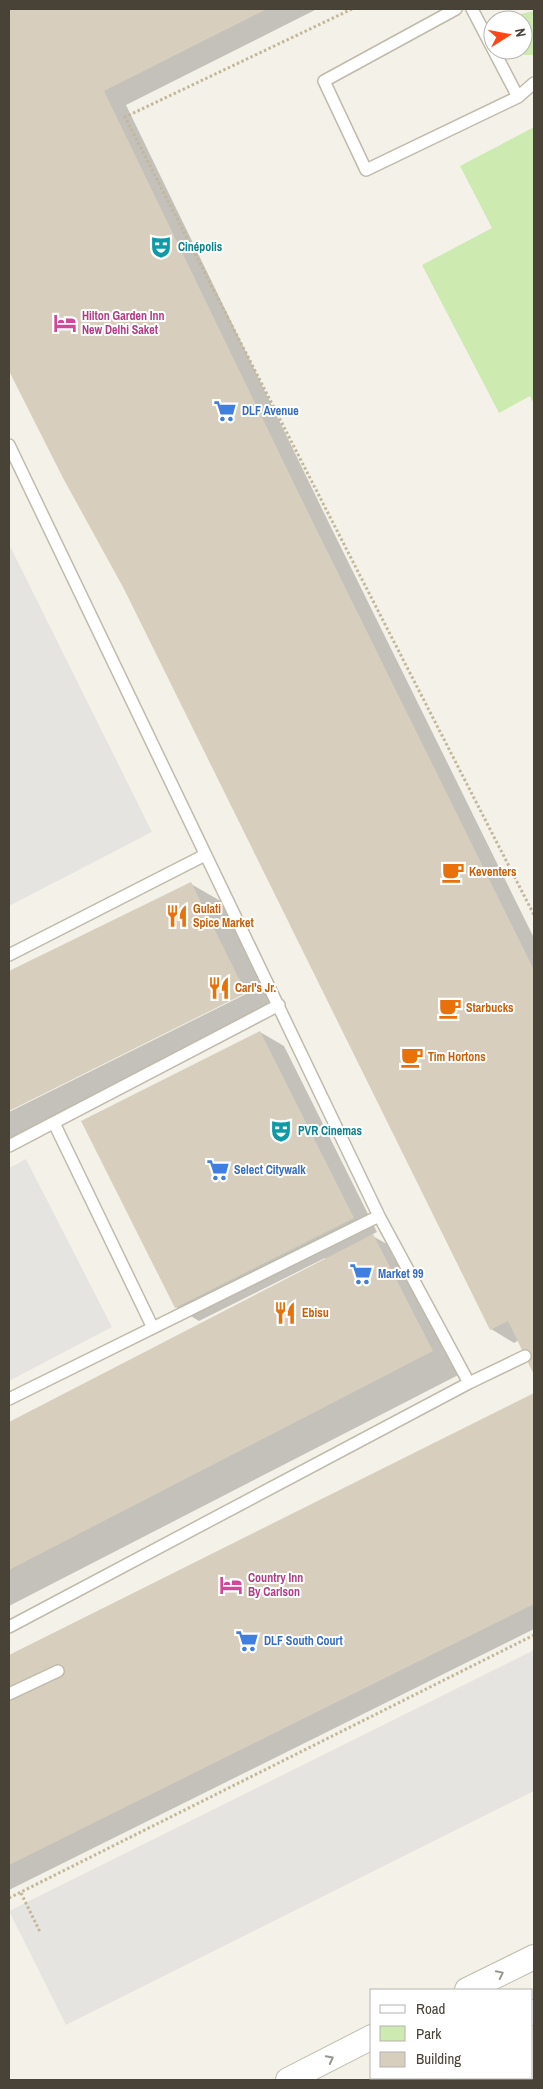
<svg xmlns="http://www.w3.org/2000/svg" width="543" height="2089" font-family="'Archivo Narrow',sans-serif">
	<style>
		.green { fill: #cdeab0 }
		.parking { fill: #e6e4e0 }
		.shadow { fill: #0003 }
		.building { fill: #d7cebd }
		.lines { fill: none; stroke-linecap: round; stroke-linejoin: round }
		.lane-casing { stroke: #c0baab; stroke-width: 14 }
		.street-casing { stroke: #c0baab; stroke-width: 26 }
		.path { stroke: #c3b79b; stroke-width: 3; stroke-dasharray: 2.5 2.5; stroke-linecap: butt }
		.lane { stroke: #fff; stroke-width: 11 }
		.street { stroke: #fff; stroke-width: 24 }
		.oneway { stroke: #9a9791 }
		.labels { text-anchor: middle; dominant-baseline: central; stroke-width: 4; stroke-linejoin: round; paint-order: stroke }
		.culture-label { font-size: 12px; font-weight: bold; fill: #0d838f; stroke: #fff; text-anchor: start }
		.hotel-label { font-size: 12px; font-weight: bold; fill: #b23c85; stroke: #fff; text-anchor: start }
		.shop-label { font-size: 12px; font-weight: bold; fill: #366cbe; stroke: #fff; text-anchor: start }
		.food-label { font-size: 12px; font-weight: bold; fill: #c56008; stroke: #fff; text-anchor: start }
	</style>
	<rect width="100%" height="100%" fill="#f4f2e8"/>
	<path class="green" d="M534,11V55H524L521,50H523V20H514L516,15Z
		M534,127V404L530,396L499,413L422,265L492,228L460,166Z"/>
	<path class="parking" d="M9,544L152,832L9,906Z
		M26,1159L112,1327L9,1381V1168Z
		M534,1650V1791L66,2025L9,1911Z"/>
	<path class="shadow" d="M9,9H317L126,105L325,515L534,938V1372L519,1340L514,1343L491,1329L125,588L64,477L9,367Z
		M191,884L224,903L278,1012L9,1147V1112L252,991L251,989L9,1110V973Z
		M260,1032L284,1046L377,1232L371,1235L406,1255L466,1371L9,1606V1423L326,1260L325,1258L199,1321L176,1307Z
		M534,1395V1629L9,1890V1656Z"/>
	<path class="building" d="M9,9H267L104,91L302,500L534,970V1375L508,1321L490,1330L124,589L63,478L9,371Z
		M191,882L246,993L9,1111V971Z
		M260,1031L354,1218L175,1308L81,1121Z
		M373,1234L433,1351L9,1570V1422Z
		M534,1393V1604L9,1865V1655Z"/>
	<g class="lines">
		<defs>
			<path id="lane" d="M456,9L324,81L366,170L518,97L534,83
				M472,9L518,97
				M9,445L379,1216L469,1383
				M9,955L205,855
				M54,1123L153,1328
				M9,1146L279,1005
				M9,1399L379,1216
				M9,1627L469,1383L525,1356
				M9,1694L58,1671"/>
			<path id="street" d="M467,1990L534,1957
				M532,2013L534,2012
				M288,2080L372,2037
				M398,2080L403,2078"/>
		</defs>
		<use href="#lane" class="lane-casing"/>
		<use href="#street" class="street-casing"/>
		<path class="path" d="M352,9L125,117L534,915
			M21,1893L40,1932
			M9,1898L534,1635"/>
		<use href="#lane" class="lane"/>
		<use href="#street" class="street"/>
	</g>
	<defs><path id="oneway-chevron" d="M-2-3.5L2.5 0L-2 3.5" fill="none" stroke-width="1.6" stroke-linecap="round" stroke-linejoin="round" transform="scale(1.25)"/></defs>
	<g class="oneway">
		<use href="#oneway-chevron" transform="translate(500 1974) rotate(-26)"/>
		<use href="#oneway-chevron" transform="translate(330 2059) rotate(-27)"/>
	</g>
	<defs>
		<symbol id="theatre-bare" viewBox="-9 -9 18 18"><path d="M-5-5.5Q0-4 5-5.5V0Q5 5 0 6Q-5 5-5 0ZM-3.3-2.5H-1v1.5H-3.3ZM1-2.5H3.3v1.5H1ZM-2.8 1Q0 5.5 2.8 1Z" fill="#0f9aa8" stroke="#fff" stroke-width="2.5" paint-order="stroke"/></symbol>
		<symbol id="hotel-bare" viewBox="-9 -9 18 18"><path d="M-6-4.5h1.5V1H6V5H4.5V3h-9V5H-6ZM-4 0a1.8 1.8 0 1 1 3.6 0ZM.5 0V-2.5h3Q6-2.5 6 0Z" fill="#d1479c" stroke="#fff" stroke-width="2.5" paint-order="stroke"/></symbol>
		<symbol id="supermarket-bare" viewBox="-9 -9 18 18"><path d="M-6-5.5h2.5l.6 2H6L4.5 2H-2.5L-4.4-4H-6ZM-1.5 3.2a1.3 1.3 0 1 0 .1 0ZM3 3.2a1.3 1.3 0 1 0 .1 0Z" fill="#3f7fe0" stroke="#fff" stroke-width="2.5" paint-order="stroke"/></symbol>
		<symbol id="cafe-bare" viewBox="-9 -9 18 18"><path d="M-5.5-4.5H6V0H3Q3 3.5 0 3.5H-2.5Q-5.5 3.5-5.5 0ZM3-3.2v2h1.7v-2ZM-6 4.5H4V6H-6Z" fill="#e8710a" stroke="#fff" stroke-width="2.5" paint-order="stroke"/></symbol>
		<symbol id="restaurant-bare" viewBox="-9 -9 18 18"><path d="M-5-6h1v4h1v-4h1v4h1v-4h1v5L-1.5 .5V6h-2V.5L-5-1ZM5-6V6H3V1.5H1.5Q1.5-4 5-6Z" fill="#e8710a" stroke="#fff" stroke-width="2.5" paint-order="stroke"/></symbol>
	</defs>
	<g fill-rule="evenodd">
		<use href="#theatre-bare" x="145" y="231" width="32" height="32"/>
		<use href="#hotel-bare" x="49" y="307" width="32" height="32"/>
		<use href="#supermarket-bare" x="209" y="395" width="32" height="32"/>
		<use href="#cafe-bare" x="437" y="856" width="32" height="32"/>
		<use href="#restaurant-bare" x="161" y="900" width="32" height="32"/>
		<use href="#restaurant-bare" x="203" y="972" width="32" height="32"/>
		<use href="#cafe-bare" x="434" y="992" width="32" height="32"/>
		<use href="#cafe-bare" x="396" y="1041" width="32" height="32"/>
		<use href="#theatre-bare" x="265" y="1115" width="32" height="32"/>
		<use href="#supermarket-bare" x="202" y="1154" width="32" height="32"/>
		<use href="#supermarket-bare" x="345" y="1258" width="32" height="32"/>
		<use href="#restaurant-bare" x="269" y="1297" width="32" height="32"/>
		<use href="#hotel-bare" x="215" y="1569" width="32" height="32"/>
		<use href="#supermarket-bare" x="231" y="1625" width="32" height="32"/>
	</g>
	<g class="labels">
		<g class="culture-label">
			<text x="178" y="247">Cinépolis</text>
			<text x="298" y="1131">PVR Cinemas</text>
		</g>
		<g class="hotel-label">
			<text x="82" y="316">Hilton Garden Inn<tspan x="82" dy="14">New Delhi Saket</tspan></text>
			<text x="248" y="1578">Country Inn<tspan x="248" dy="14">By Carlson</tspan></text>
		</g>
		<g class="shop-label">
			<text x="242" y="411">DLF Avenue</text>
			<text x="234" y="1170">Select Citywalk</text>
			<text x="378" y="1274">Market 99</text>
			<text x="264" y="1641">DLF South Court</text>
		</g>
		<g class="food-label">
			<text x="469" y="872">Keventers</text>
			<text x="193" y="909">Gulati<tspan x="193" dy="14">Spice Market</tspan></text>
			<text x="235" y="988">Carl's Jr.</text>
			<text x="466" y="1008">Starbucks</text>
			<text x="428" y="1057">Tim Hortons</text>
			<text x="302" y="1313">Ebisu</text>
		</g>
	</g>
	<rect width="543" height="2089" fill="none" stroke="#484237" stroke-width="20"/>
	<rect x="370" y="1989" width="162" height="90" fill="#ffffff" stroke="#b6b3af"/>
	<rect x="380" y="2005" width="25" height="8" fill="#ffffff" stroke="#b6b3af"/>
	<text x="416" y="2014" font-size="15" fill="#484237">Road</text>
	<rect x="380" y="2026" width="25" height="15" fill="#cdeab0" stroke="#b6b3af"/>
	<text x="416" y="2039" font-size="15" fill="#484237">Park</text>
	<rect x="380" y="2052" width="25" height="15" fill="#d7cebd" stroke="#b6b3af"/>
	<text x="416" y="2064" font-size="15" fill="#484237">Building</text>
	<g transform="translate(508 35) rotate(79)"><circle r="24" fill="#ffffff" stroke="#b6b3af"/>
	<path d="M0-4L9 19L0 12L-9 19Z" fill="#ff4615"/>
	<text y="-8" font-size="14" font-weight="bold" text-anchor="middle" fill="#484237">N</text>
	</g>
</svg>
